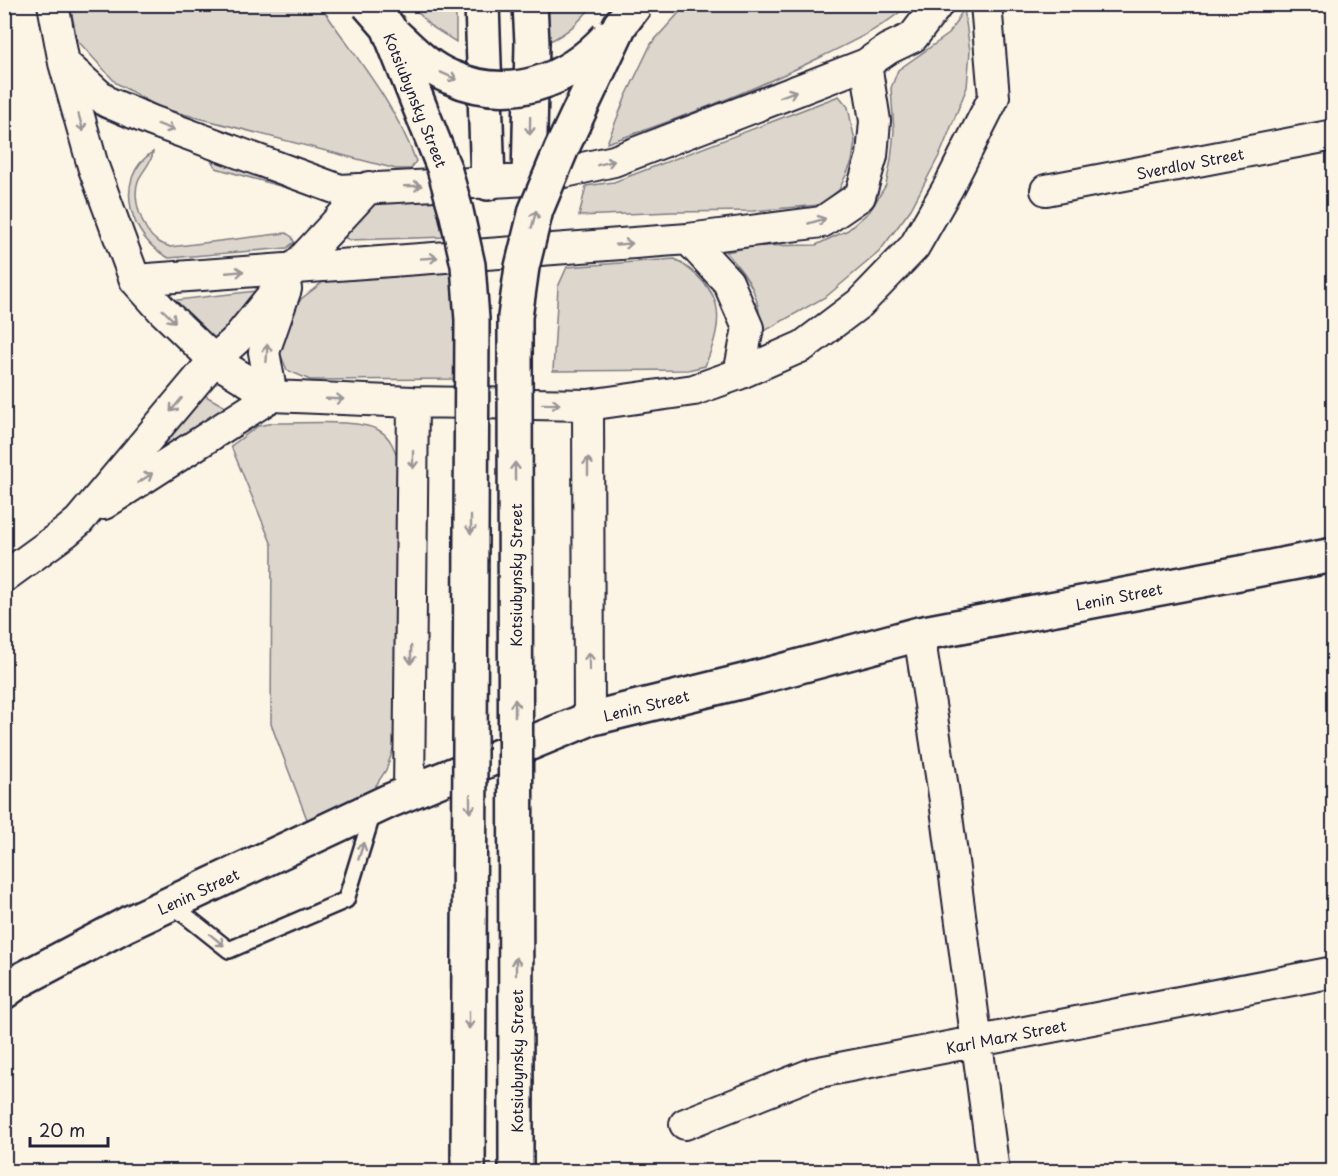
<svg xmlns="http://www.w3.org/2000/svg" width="1338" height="1176" font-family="'Playpen Sans',sans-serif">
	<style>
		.green { fill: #dcd6cc; stroke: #7f7c84; stroke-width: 1.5 }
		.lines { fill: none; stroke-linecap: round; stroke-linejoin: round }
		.service-casing { stroke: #22223b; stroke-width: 20 }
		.minor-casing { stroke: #22223b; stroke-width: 34 }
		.tertiary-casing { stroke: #22223b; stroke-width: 38 }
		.service { stroke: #fcf5e5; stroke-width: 15 }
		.minor { stroke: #fcf5e5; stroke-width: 30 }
		.tertiary { stroke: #fcf5e5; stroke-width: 33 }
		.tertiary-bridge-casing { stroke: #22223b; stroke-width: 38; stroke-linecap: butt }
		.tertiary-bridge { stroke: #fcf5e5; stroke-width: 33 }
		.oneway { stroke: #9a9698 }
		.labels { text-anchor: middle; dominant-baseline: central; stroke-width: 6; stroke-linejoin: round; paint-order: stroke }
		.street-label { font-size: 15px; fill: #22223b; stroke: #fcf5e5 }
	</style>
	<rect width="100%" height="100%" fill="#fcf5e5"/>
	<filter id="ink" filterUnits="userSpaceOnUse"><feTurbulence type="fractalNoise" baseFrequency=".0167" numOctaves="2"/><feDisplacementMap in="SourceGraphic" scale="12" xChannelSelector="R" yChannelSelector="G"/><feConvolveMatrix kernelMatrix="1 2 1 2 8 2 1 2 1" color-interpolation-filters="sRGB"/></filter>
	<g filter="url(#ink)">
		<path class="green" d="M70,5H320C354,55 395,103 416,161L411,169H396L160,108L116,83L77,40Z
			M412,5H456V42L429,25Z
			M548,5H593C580,21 568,33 548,42Z
			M686,5V4L908,5C883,28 851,42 821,57C752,91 679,119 607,143L626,96L651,44Z
			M964,8L970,51L967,87L941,152L911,209L879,252L827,296L761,333C760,294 751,281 726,252L755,246L816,245L848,230L870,211L886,185L891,160L894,131L891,88L898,70L949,34Z
			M839,96L848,107L855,141L852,162L839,190L820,205L753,211L672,212L579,216L586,186L614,182Z
			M153,152C152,163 142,171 138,181C132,199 142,230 157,241C161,244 166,245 170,247L286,233L292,237L294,242L287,248L169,258C131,240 111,178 153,152Z
			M209,157L318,197L216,168Z
			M435,198L447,237L349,240L341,235L371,201Z
			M675,259C724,290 726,315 705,366L688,370L553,371L558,287L567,267Z
			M453,271L462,379L310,380L287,370L279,351L283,328L301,299L323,282L355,277Z
			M266,290L214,345L168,301Z
			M204,395L231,410L118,485Z
			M273,423C299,424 360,418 380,431C391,437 395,451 399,462L395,744L386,770L373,790L308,822L271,724L272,545L231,446L258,426Z"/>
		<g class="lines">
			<defs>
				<path id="service" d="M171,904L229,950L346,900L373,812"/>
				<path id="minor" d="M53,4L64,63L93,166L135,280L162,310L214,360L272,396L413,402L588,405L694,390L739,374L803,346L860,303L914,247L949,186L994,97L986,4
					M64,63L107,102L152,121L340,190L529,180L614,161L866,64L888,49L913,37L938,4
					M1046,190L1334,135
					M688,239L728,282L748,328L739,374
					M135,280L688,239L822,222L860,196L872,156L875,121L866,64
					M588,405L589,719
					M104,504L272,396L264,352L286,289
					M4,577L66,532L79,521L214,360L236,340L295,267L369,187
					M919,634L945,801L994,1172
					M409,794L413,402
					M685,1124L814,1073L1334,972"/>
				<path id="tertiary" d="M482,4L488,183
					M529,180L532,43L530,4
					M4,992L19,981L127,924L389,801L589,719L744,681L919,634L1334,555"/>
			</defs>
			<use href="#service" class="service-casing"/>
			<use href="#minor" class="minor-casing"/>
			<use href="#tertiary" class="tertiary-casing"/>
			<use href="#service" class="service"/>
			<use href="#minor" class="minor"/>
			<use href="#tertiary" class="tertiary"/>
			<defs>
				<path id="tertiary-bridge" d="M368,4L388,27L444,168L456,211L468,265L472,320L468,1172
					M395,35C412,51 428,68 450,77C509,103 566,83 608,37
					M516,1172L515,317L522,267L536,210L561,150L620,25L636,4"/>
			</defs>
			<use href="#tertiary-bridge" class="tertiary-bridge-casing"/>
			<use href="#tertiary-bridge" class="tertiary-bridge"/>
		</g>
		<defs><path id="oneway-shaft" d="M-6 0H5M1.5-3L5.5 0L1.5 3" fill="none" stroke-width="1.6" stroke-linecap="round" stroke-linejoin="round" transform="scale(1.5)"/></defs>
		<g class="oneway">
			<use href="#oneway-shaft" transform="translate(449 76) rotate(24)"/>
			<use href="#oneway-shaft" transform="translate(788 94) rotate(-21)"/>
			<use href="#oneway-shaft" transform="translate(81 123) rotate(74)"/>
			<use href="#oneway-shaft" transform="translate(530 126) rotate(91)"/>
			<use href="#oneway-shaft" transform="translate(166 127) rotate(20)"/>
			<use href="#oneway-shaft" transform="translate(606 163) rotate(-14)"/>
			<use href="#oneway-shaft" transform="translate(413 186) rotate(-2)"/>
			<use href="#oneway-shaft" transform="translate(534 219) rotate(-75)"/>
			<use href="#oneway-shaft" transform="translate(817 221) rotate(-16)"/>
			<use href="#oneway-shaft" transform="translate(624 244) rotate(-4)"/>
			<use href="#oneway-shaft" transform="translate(429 258) rotate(-4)"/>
			<use href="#oneway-shaft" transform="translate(235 272) rotate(-5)"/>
			<use href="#oneway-shaft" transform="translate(169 316) rotate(44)"/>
			<use href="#oneway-shaft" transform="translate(267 353) rotate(-86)"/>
			<use href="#oneway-shaft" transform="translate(335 399) rotate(2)"/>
			<use href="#oneway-shaft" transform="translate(551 404) rotate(1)"/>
			<use href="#oneway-shaft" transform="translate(176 405) rotate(130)"/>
			<use href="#oneway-shaft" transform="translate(413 460) rotate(90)"/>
			<use href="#oneway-shaft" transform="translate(588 466) rotate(-90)"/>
			<use href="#oneway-shaft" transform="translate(515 471) rotate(-90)"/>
			<use href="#oneway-shaft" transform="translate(145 478) rotate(-33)"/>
			<use href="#oneway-shaft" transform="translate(471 525) rotate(90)"/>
			<use href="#oneway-shaft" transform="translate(411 655) rotate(91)"/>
			<use href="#oneway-shaft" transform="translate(589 661) rotate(-91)"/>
			<use href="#oneway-shaft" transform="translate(515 708) rotate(-90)"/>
			<use href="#oneway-shaft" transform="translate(470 804) rotate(90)"/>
			<use href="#oneway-shaft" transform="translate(361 851) rotate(-73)"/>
			<use href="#oneway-shaft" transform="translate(217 940) rotate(39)"/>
			<use href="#oneway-shaft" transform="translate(516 966) rotate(-90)"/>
			<use href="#oneway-shaft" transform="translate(469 1020) rotate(90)"/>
		</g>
	</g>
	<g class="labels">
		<g class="street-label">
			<text transform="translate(416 100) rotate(68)">Kotsiubynsky Street</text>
			<text transform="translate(1190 163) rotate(-11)">Sverdlov Street</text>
			<text transform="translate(515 575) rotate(-90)">Kotsiubynsky Street</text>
			<text transform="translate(1119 596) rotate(-11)">Lenin Street</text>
			<text transform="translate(646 705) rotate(-14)">Lenin Street</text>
			<text transform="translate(198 891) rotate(-25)">Lenin Street</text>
			<text transform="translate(1006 1036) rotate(-11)">Karl Marx Street</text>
			<text transform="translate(516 1061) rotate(-90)">Kotsiubynsky Street</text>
		</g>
	</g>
	<rect width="1338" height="1176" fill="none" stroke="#fcf5e5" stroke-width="24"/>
	<rect x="12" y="12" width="1314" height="1152" fill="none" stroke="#22223b" stroke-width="2" filter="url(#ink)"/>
	<path d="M30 1137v9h78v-9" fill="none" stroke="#22223b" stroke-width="3"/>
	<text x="39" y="1137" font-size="18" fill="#22223b" stroke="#fcf5e5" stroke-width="4.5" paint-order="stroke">20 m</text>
</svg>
